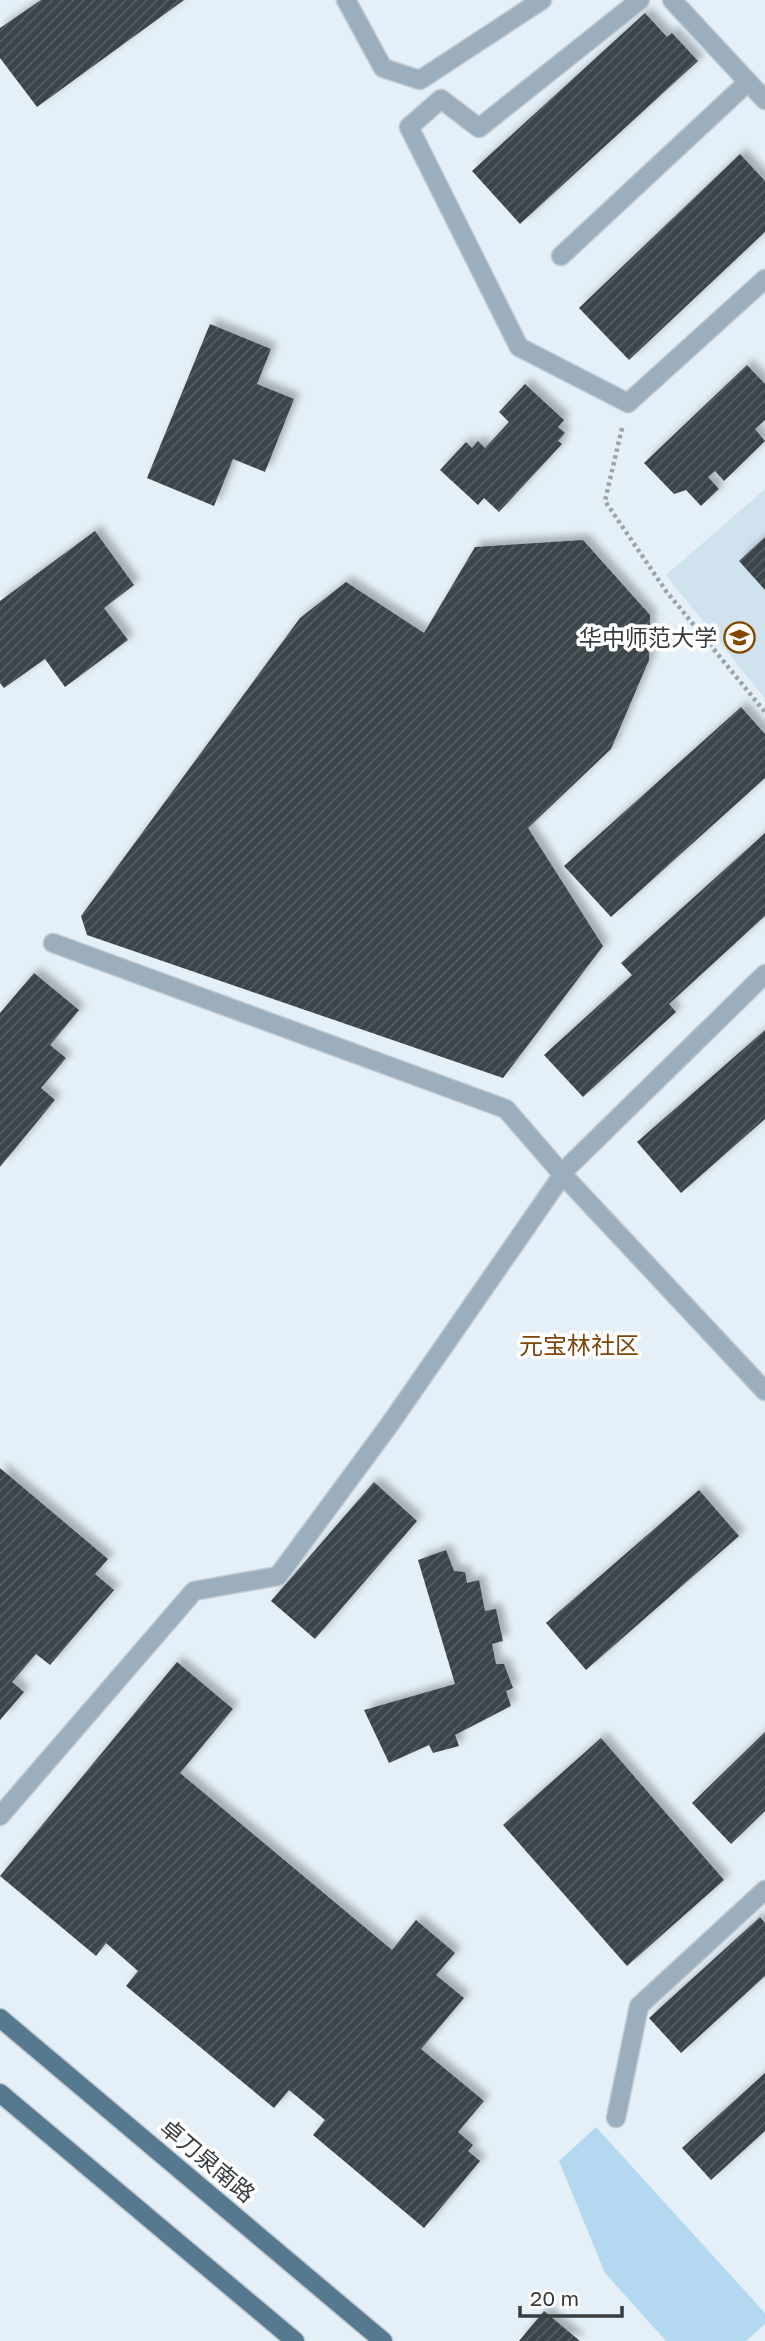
<svg xmlns="http://www.w3.org/2000/svg" width="765" height="2341" font-family="'Golos Text','Noto Sans SC',sans-serif">
	<style>
		.built { fill: #d1e2ef }
		.pitch { fill: #b5d8f1 }
		.building { fill: url(#building-hatch); filter: url(#shadow) }
		.lines { fill: none; stroke-linecap: round; stroke-linejoin: round }
		.minor-casing { stroke: #c2cbd2; stroke-width: 21 }
		.major-casing { stroke: #c2cbd2; stroke-width: 21 }
		.path { stroke: #9ba4a9; stroke-width: 4.5; stroke-dasharray: 3.5 3.5; stroke-linecap: butt }
		.minor { stroke: #9caebc; stroke-width: 18 }
		.major { stroke: #577990; stroke-width: 18 }
		.labels { text-anchor: middle; dominant-baseline: central; stroke-width: 7; stroke-linejoin: round; paint-order: stroke }
		.poi-label { font-size: 23px; fill: #383c3f; stroke: #fff; text-anchor: end }
		.street-label { font-size: 23px; fill: #383c3f; stroke: #fff }
		.neighbourhood-label { font-size: 24px; fill: #7d460c; stroke: #fff }
	</style>
	<defs>
		<pattern id="building-hatch" width="6" height="6" patternUnits="userSpaceOnUse" patternTransform="scale(1.75)"><rect width="6" height="6" fill="#3b444a"/><path d="M-1 1l2-2M0 6l6-6M5 7l2-2" fill="none" stroke="#565e63"/></pattern>
		<filter id="shadow"><feDropShadow dx="6" dy="-6" stdDeviation="3.5" flood-color="#0004"/></filter>
	</defs>
	<rect width="100%" height="100%" fill="#e4eff7"/>
	<path class="built" d="M765,489V699L666,575Z"/>
	<path class="pitch" d="M596,2127L765,2313V2324L746,2341H666L605,2273L559,2161Z"/>
	<path class="building" d="M41,0H184L37,107L0,58V28Z
		M645,13L667,37L672,33L698,61L520,224L472,171Z
		M740,154L765,181V232L629,360L579,308Z
		M210,324L271,349L257,384L294,399L265,472L233,459L214,506L147,478Z
		M747,365L765,384V420L755,429L765,441L724,481L715,471L708,477L719,489L701,506L686,490L674,494L644,463Z
		M525,384L564,420L558,427L565,433L558,441L562,444L499,512L484,498L478,505L440,470L466,442L472,448L478,441L485,448L509,422L499,412Z
		M95,531L134,585L104,608L128,640L65,687L45,659L4,688L0,683V601Z
		M765,537V590L739,561Z
		M583,540L650,615L649,660L611,749L528,828L603,946L503,1078L87,935L81,916L300,618L346,582L424,633L475,547Z
		M741,707L765,734V778L611,917L564,866Z
		M765,833V916L669,1004L676,1012L583,1097L544,1055L632,975L621,963Z
		M34,973L79,1010L50,1045L66,1058L41,1088L55,1100L0,1167V1013Z
		M765,1030V1119L681,1193L637,1142Z
		M0,1468L108,1559L95,1574L114,1590L50,1665L36,1654L12,1682L24,1692L0,1720Z
		M374,1482L417,1521L315,1639L271,1601Z
		M699,1490L739,1536L586,1670L546,1623Z
		M446,1550L454,1571L465,1572L467,1583L479,1580L485,1611L496,1609L503,1641L492,1644L496,1664H504L513,1688L506,1691L511,1706L455,1735L459,1746L433,1753L429,1745L389,1763L364,1710L455,1684L418,1560Z
		M177,1662L233,1709L180,1773L392,1950L416,1920L455,1953L436,1975L464,1998L421,2049L484,2101L458,2132L473,2145L468,2151L480,2161L424,2228L313,2135L325,2120L289,2090L274,2108L126,1986L138,1971L106,1943L96,1956L0,1876Z
		M765,1732V1811L731,1844L692,1803Z
		M601,1738L724,1880L627,1966L503,1825Z
		M760,1917L765,1923V1976L681,2053L649,2018Z
		M765,2073V2131L711,2180L682,2148Z
		M544,2311L580,2341H519Z"/>
	<g class="lines">
		<defs>
			<path id="minor" d="M346,0L383,68L420,80L542,0
				M640,0L479,128L441,99L409,127L519,347L628,403L765,279
				M672,0L765,100
				M561,256L748,82
				M53,943L506,1109L563,1175L765,1391
				M0,1816L194,1591L278,1576L390,1424L568,1167L765,974
				M616,2118L639,2006L765,1890"/>
			<path id="major" d="M0,2018L383,2341
				M0,2093L295,2341"/>
		</defs>
		<use href="#minor" class="minor-casing"/>
		<use href="#major" class="major-casing"/>
		<path class="path" d="M622,428L605,501L666,591L765,712"/>
		<use href="#minor" class="minor"/>
		<use href="#major" class="major"/>
	</g>
	<defs>
		<symbol id="university-ring" viewBox="-11 -11 22 22"><circle r="9.5" fill="#fff" stroke="#834700" stroke-width="1.5"/><path d="M0-5L7-2L0 1L-7-2ZM-4 1L0 2.5L4 1V4Q0 6-4 4Z" fill="#834700"/></symbol>
	</defs>
	<g fill-rule="evenodd">
		<use href="#university-ring" x="722" y="620" width="35" height="35"/>
	</g>
	<g class="labels">
		<g class="poi-label">
			<text x="717" y="637">华中师范大学</text>
		</g>
		<g class="street-label">
			<text transform="translate(208 2160) rotate(40)">卓刀泉南路</text>
		</g>
		<g class="neighbourhood-label">
			<text x="579" y="1344">元宝林社区</text>
		</g>
	</g>
	<path d="M520 2306v10h102v-10" fill="none" stroke="#383c3f" stroke-width="3.5"/>
	<text x="530" y="2306" font-size="21" fill="#383c3f" stroke="#ffffff" stroke-width="5" paint-order="stroke">20 m</text>
</svg>
